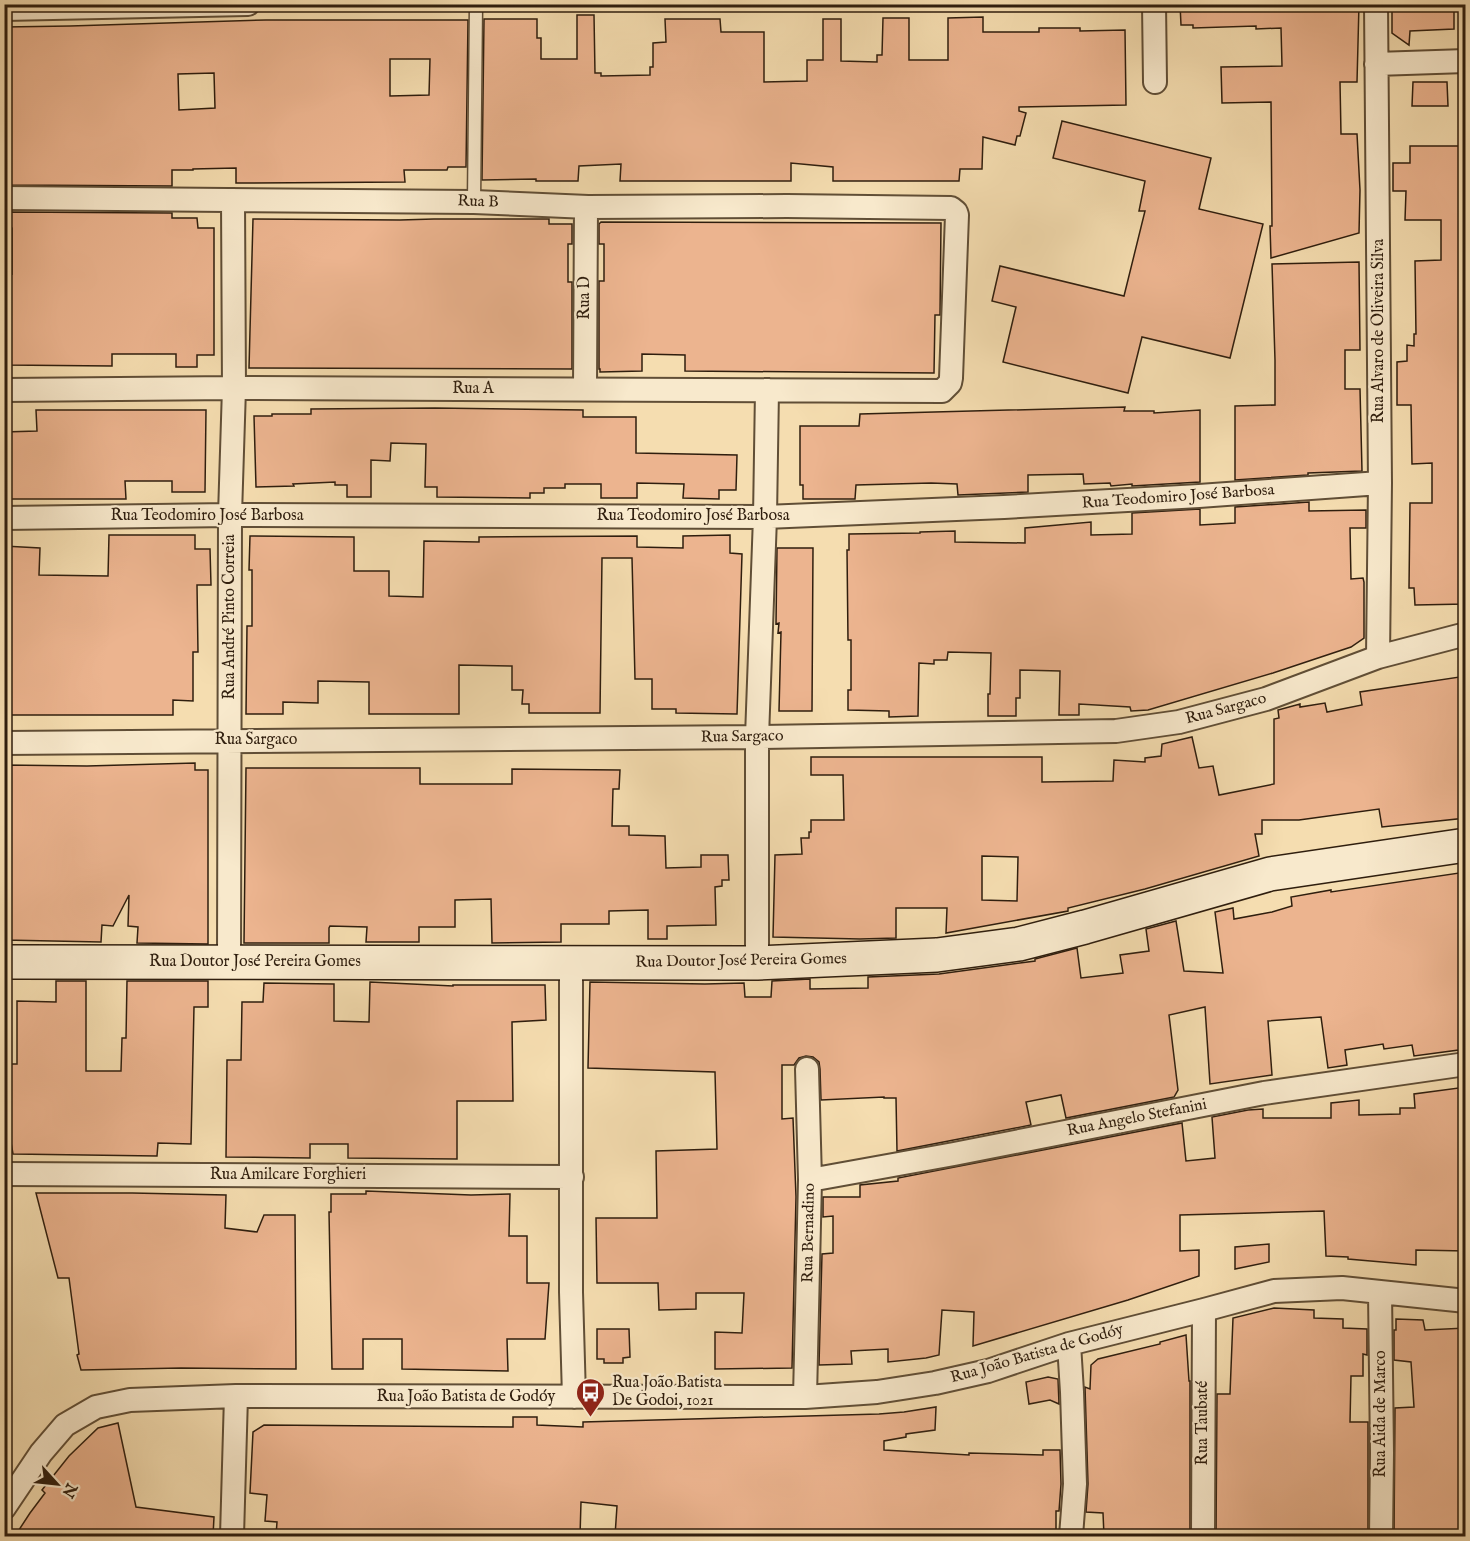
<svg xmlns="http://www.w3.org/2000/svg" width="1470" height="1541" font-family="'IM FELL English',serif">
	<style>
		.building { fill: #ecb48f; stroke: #2f1e0e; stroke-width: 1.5; fill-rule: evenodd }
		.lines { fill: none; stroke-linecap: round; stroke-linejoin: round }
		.lane-casing { stroke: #604e36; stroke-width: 15 }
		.street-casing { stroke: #604e36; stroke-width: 26 }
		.secondary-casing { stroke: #2f1e0e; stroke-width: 36 }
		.lane { stroke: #f8e9cc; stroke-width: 12 }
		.street { stroke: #f8e9cc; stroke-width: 22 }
		.secondary { stroke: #f8e9cc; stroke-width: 33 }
		.labels { text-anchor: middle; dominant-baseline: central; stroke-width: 4.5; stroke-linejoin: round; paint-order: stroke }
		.street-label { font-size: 16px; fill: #2f1e0e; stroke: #f8e9cc }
		.poi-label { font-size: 16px; fill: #2f1e0e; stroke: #f8e9cc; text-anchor: start }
	</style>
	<rect width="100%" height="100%" fill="#f5ddb0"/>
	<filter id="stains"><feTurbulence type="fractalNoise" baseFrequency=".00333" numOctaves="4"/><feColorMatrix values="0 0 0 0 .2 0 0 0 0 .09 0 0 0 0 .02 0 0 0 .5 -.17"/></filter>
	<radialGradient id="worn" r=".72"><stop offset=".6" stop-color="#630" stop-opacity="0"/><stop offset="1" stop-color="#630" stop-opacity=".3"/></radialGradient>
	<path class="building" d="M1180,4H1359L1357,82H1340L1341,134H1357L1360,190L1359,233L1271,258L1270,226H1272L1271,102L1222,103L1221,67L1282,66L1281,28L1256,29V26L1193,28V25H1181Z
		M1392,4H1454V29L1410,31L1409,45L1392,33Z
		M577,15H594L595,73H601V76L650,75V67H653V43L666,42L665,19H720L721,32H764V82L807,81V60H823V19H841V61L877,62V55H882L883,18H909V60H948V18L983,17V32H1039V28H1080V31L1125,30L1126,105L1019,107V111L1026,113L1020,136H1017L1015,145L983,137L982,169H960L959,181H833V167L791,163V181H620L621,164L579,166L578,181H536V179L482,180L484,19H537V38H541V59H577Z
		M266,20H468L466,167H448L447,170H404L405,182L236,183V168L193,169V170H172V186L9,185V181H7L6,125H4V27L70,26ZM390,59H430L429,95L390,96ZM214,73L215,108L179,110L178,74Z
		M1413,82H1447L1448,106H1412Z
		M1062,121L1211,158L1199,209L1263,224L1230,358L1142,337L1128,393L1003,362L1016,307L992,301L1000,266L1124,296L1145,211H1139L1145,181L1053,158Z
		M1410,146H1466V604L1415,605L1414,588H1409L1410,503H1432V463L1412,464L1411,405H1397V362L1407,361V345L1414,346V334H1416L1415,261L1441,260V220H1405L1406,191H1393V163H1410Z
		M8,212L172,213V218H197L198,228H214V355H197V367H176V354H112V366L4,365V291H8L7,273L12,274V228L8,227Z
		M253,219L400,220L434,219H549V224H572V244H568V282H572V369L249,368Z
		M601,222L941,223L940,315H935L934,373L685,371V355L642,354V371L600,372V369H599V281H604V244H599V224Z
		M1359,262L1360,350H1345V389H1360L1362,471L1308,473V475L1235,480V406L1275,405V360L1272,264Z
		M1125,407L1124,411H1154V413L1200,410V482L1132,486V484L1111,486L1110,483L1084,484L1083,474L1028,475V492L958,495L957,484L931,483L856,485L855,499H803V485H800V426H859L860,414Z
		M435,408L583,410V417H636V453L737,455L736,490H719V499L683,498L684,484L637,483V498H601V484H565V488H544V493H530V498L437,497V487H425L426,444L391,443L390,461L371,460V497H347V485H335V482L293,484L294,486L256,487L254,416H272V414H311V409Z
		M36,410H206L205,492H172V481H125L126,499H4V432L37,431Z
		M1309,502V511L1366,510V528H1350L1351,579L1363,578L1364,582V638L1351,647L1273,673L1148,710L1131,711L1130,707L1079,704V715H1059L1060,671L1020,670V698H1016V716H988V694H990L991,653L948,652L947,660H934V664L919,663L918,716L889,717V711L848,710V690H851V640H848L847,550H849V534L920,533V532L955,531V542L1025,543V528L1091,522V535L1132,534V513L1200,509V525L1235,523V507Z
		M109,535H195V549H210L211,585H197L198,652H193V701L173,700V715H4V546L40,548L39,575L108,576Z
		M730,535V553L742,554L737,714L676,713V709H652V679H635L632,558H602L600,713H529V704H522L523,690H512V666L459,665V714H369V682L318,681V703L283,702V714H246L247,626H252V570H249L250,536L354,537V571H389V596L423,597L424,541L479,542V537L637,536V547L683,548V536Z
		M777,548H813L812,711H779L781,632L778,633L779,623L776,624Z
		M1466,676V760L1460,761L1466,797V818L1382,827L1379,809L1299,820H1262V834H1255L1259,856L1145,889L1068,908V911L946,933L947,908H896V938L860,939L773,937L775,855L802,854L801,838H809V832H811V820H844L843,775H811V757H1042V782L1113,781L1114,760L1145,762V758L1161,756L1162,744L1192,737L1199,768L1213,766L1219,795L1274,784V719L1279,718L1278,710L1300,704V707L1325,703L1327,712L1362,705L1360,692ZM982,856L1018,857L1017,901L982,900Z
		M195,763V770H208V944L137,943L138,927L128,926L129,895L113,926L102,925L101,942L4,940V765L87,766Z
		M246,768H420V784H512V769L620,770L619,789H613L612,826H629V835L665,836L666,868L701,867V855H728L729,880H722V886L715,887L716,925L667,926V939H648V910L609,911V924H561V942L492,943L491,899L455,900V927H419V942H366L367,927L330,926L329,928V943H244Z
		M1459,873L1464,905H1466V1049L1414,1056L1412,1045L1384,1049L1383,1044L1345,1050L1347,1065L1328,1068L1321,1017L1268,1021L1272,1075L1210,1084L1205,1007L1169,1015L1178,1090L1174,1097L1066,1118L1061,1095L1026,1102L1031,1125L897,1151L896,1098H884V1097L821,1100L820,1069L819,1062L813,1057L806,1056L799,1058L794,1065H782V1119L793,1118L796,1197L792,1368L715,1369V1332L742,1333L744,1293H696V1309L659,1310L658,1283H597L596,1218H657L656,1151L717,1149L715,1072L588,1068L590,982L705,984L744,983L745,997H771L772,981L810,979V989L868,988V977L939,974L1035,961V959L1077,948L1081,978L1123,973L1120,955L1149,951L1146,929L1176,921L1184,971L1223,973L1215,912L1233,908L1234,919L1272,912L1292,906L1291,897L1331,890V892Z
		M56,981H86V1071H121L122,1038H126L127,981H208V1007H194L191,1144L158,1143L157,1156L13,1154L9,1131L4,1132V1064H17V1001L56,1002Z
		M370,982L453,986V985H545L546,1020L512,1022L513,1101H457V1159L348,1158V1144H310V1158L226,1157L227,1060H241L242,1002H263L264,983L334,984V1021L369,1022Z
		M1466,1087V1251L1416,1250V1265L1348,1259V1257L1326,1256L1324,1211L1180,1215V1251L1199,1250V1276L1128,1300L973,1346L974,1312L942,1310L939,1355L926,1358L888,1362V1349L851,1351L852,1364L819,1365L822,1254L833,1253V1216L823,1217V1197H860V1185L898,1181V1178L1182,1123L1186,1161L1215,1158L1212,1117L1248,1110L1263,1109V1118H1331V1103L1359,1100V1115L1400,1114V1108H1415L1414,1094Z
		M366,1191L471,1195L510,1194L509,1236H527V1283H549L545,1339H507L508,1371L402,1369V1339H363V1369H332L329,1212H331V1194H366Z
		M36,1193H132L226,1195L225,1228L257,1232L264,1215H295L296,1369L181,1368L81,1370L77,1355L79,1354L69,1278H58Z
		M1269,1244V1262L1235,1269V1247Z
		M1274,1308L1314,1310V1318L1343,1319V1328L1367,1329V1355L1363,1354V1376H1351L1350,1422H1368V1536H1216L1217,1394H1230L1233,1318Z
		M1396,1319L1423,1320L1425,1330L1466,1328V1536H1394L1395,1408L1414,1407L1411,1362L1394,1360V1330H1396Z
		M597,1329H629L630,1357L623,1358V1363H604V1359H597Z
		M1186,1335L1189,1381H1190V1536H1104L1103,1513L1086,1512L1088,1484L1085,1387L1090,1389L1091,1365L1098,1359L1160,1344V1342Z
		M1048,1377L1058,1379L1059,1404L1050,1400L1029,1404L1026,1382Z
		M936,1407L935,1430L906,1434V1437L884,1441V1450L969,1455V1453L1043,1455V1450H1060L1061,1484L1059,1511H1056V1536H795V1533L756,1534V1536H615L617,1506L581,1502L580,1536H276L277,1522L265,1521L267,1495L250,1493L253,1432L264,1425L513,1427V1417H537V1425L583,1427V1422L879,1414L904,1412Z
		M118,1423L136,1507L214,1517L213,1536L198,1534V1536H15L30,1513L45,1493L42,1490L69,1456L98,1428Z"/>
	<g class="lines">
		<defs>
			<path id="lane" d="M474,202L476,4"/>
			<path id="street" d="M1154,4L1155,82
				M1376,4L1380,483L1378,657
				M4,9L248,4
				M1376,64L1466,61
				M4,198L474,202L588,207L787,206L951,208L956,212L957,215L951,378L950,383L942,391L234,388L4,390
				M585,389L586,207
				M4,518L230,515L765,517L1004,507L1199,496L1380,483
				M4,743L757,737L1116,731L1179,722L1266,699L1378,657L1466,634
				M229,962L230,515L234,388L233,200
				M571,963V1292L574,1397
				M757,963V737L765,517L767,390
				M4,1174L572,1177
				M810,1180L954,1154L1264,1093L1466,1064
				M1380,1292L1382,1453L1381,1536
				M1069,1344L1072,1392L1075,1484L1071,1536
				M805,1397L810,1180L807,1069
				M4,1508L41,1453L65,1425L96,1407L130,1400L236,1396L805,1397L877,1392L935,1383L988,1371L1069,1344L1204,1310L1274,1291L1342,1288L1466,1301
				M232,1536L236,1396
				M1203,1536L1204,1310"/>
			<path id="secondary" d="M4,962L757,963L937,955L1019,944L1085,927L1270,874L1466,845"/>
		</defs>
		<use href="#lane" class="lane-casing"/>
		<use href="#street" class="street-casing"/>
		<use href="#secondary" class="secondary-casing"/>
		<use href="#lane" class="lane"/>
		<use href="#street" class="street"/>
		<use href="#secondary" class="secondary"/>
	</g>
	<defs>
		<symbol id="bus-pin" viewBox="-11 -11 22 30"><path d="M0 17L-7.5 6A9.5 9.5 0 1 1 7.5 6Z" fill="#8f2418" stroke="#f8e9cc"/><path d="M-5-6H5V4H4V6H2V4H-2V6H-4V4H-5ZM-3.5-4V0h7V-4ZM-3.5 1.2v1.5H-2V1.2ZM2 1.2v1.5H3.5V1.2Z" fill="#fff"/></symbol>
	</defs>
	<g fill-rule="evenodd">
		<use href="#bus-pin" x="574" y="1376" width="33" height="45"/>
	</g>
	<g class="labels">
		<g class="street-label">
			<text transform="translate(478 202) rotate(2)">Rua B</text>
			<text transform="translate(585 298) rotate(-90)">Rua D</text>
			<text transform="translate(1379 331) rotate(-90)">Rua Alvaro de Oliveira Silva</text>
			<text x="473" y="389">Rua A</text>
			<text transform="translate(1178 497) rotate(-4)">Rua Teodomiro José Barbosa</text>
			<text x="207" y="516">Rua Teodomiro José Barbosa</text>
			<text x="693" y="516">Rua Teodomiro José Barbosa</text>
			<text transform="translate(230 617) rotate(-90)">Rua André Pinto Correia</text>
			<text transform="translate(1226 709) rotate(-15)">Rua Sargaco</text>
			<text transform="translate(742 737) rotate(-1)">Rua Sargaco</text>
			<text x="256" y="740">Rua Sargaco</text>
			<text transform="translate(741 961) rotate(-1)">Rua Doutor José Pereira Gomes</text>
			<text x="255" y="962">Rua Doutor José Pereira Gomes</text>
			<text transform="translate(1137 1118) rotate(-11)">Rua Angelo Stefanini</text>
			<text x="288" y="1175">Rua Amilcare Forghieri</text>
			<text transform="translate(809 1233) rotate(-89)">Rua Bernadino</text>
			<text transform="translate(1037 1354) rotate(-16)">Rua João Batista de Godóy</text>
			<text x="466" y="1397">Rua João Batista de Godóy</text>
			<text transform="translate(1381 1414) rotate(-90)">Rua Aida de Marco</text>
			<text transform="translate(1203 1423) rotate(-90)">Rua Taubaté</text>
		</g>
		<g class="poi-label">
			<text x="612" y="1383">Rua João Batista<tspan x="612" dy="18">De Godoi, 1021</tspan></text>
		</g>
	</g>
	<rect width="1470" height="1541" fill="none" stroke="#f5ddb0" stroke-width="24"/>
	<rect x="6" y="6" width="1458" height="1529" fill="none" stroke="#2f1e0e" stroke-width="3"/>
	<rect x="12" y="12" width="1446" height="1517" fill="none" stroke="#2f1e0e" stroke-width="1.5"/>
	<g transform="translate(57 1484) rotate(117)" stroke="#f8e9cc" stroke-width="4.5" paint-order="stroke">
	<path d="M0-4.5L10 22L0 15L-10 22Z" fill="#2f1e0e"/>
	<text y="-9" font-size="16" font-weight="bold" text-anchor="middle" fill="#2f1e0e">N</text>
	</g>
	<rect width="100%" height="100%" filter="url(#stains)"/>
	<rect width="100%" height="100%" fill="url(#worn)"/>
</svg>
